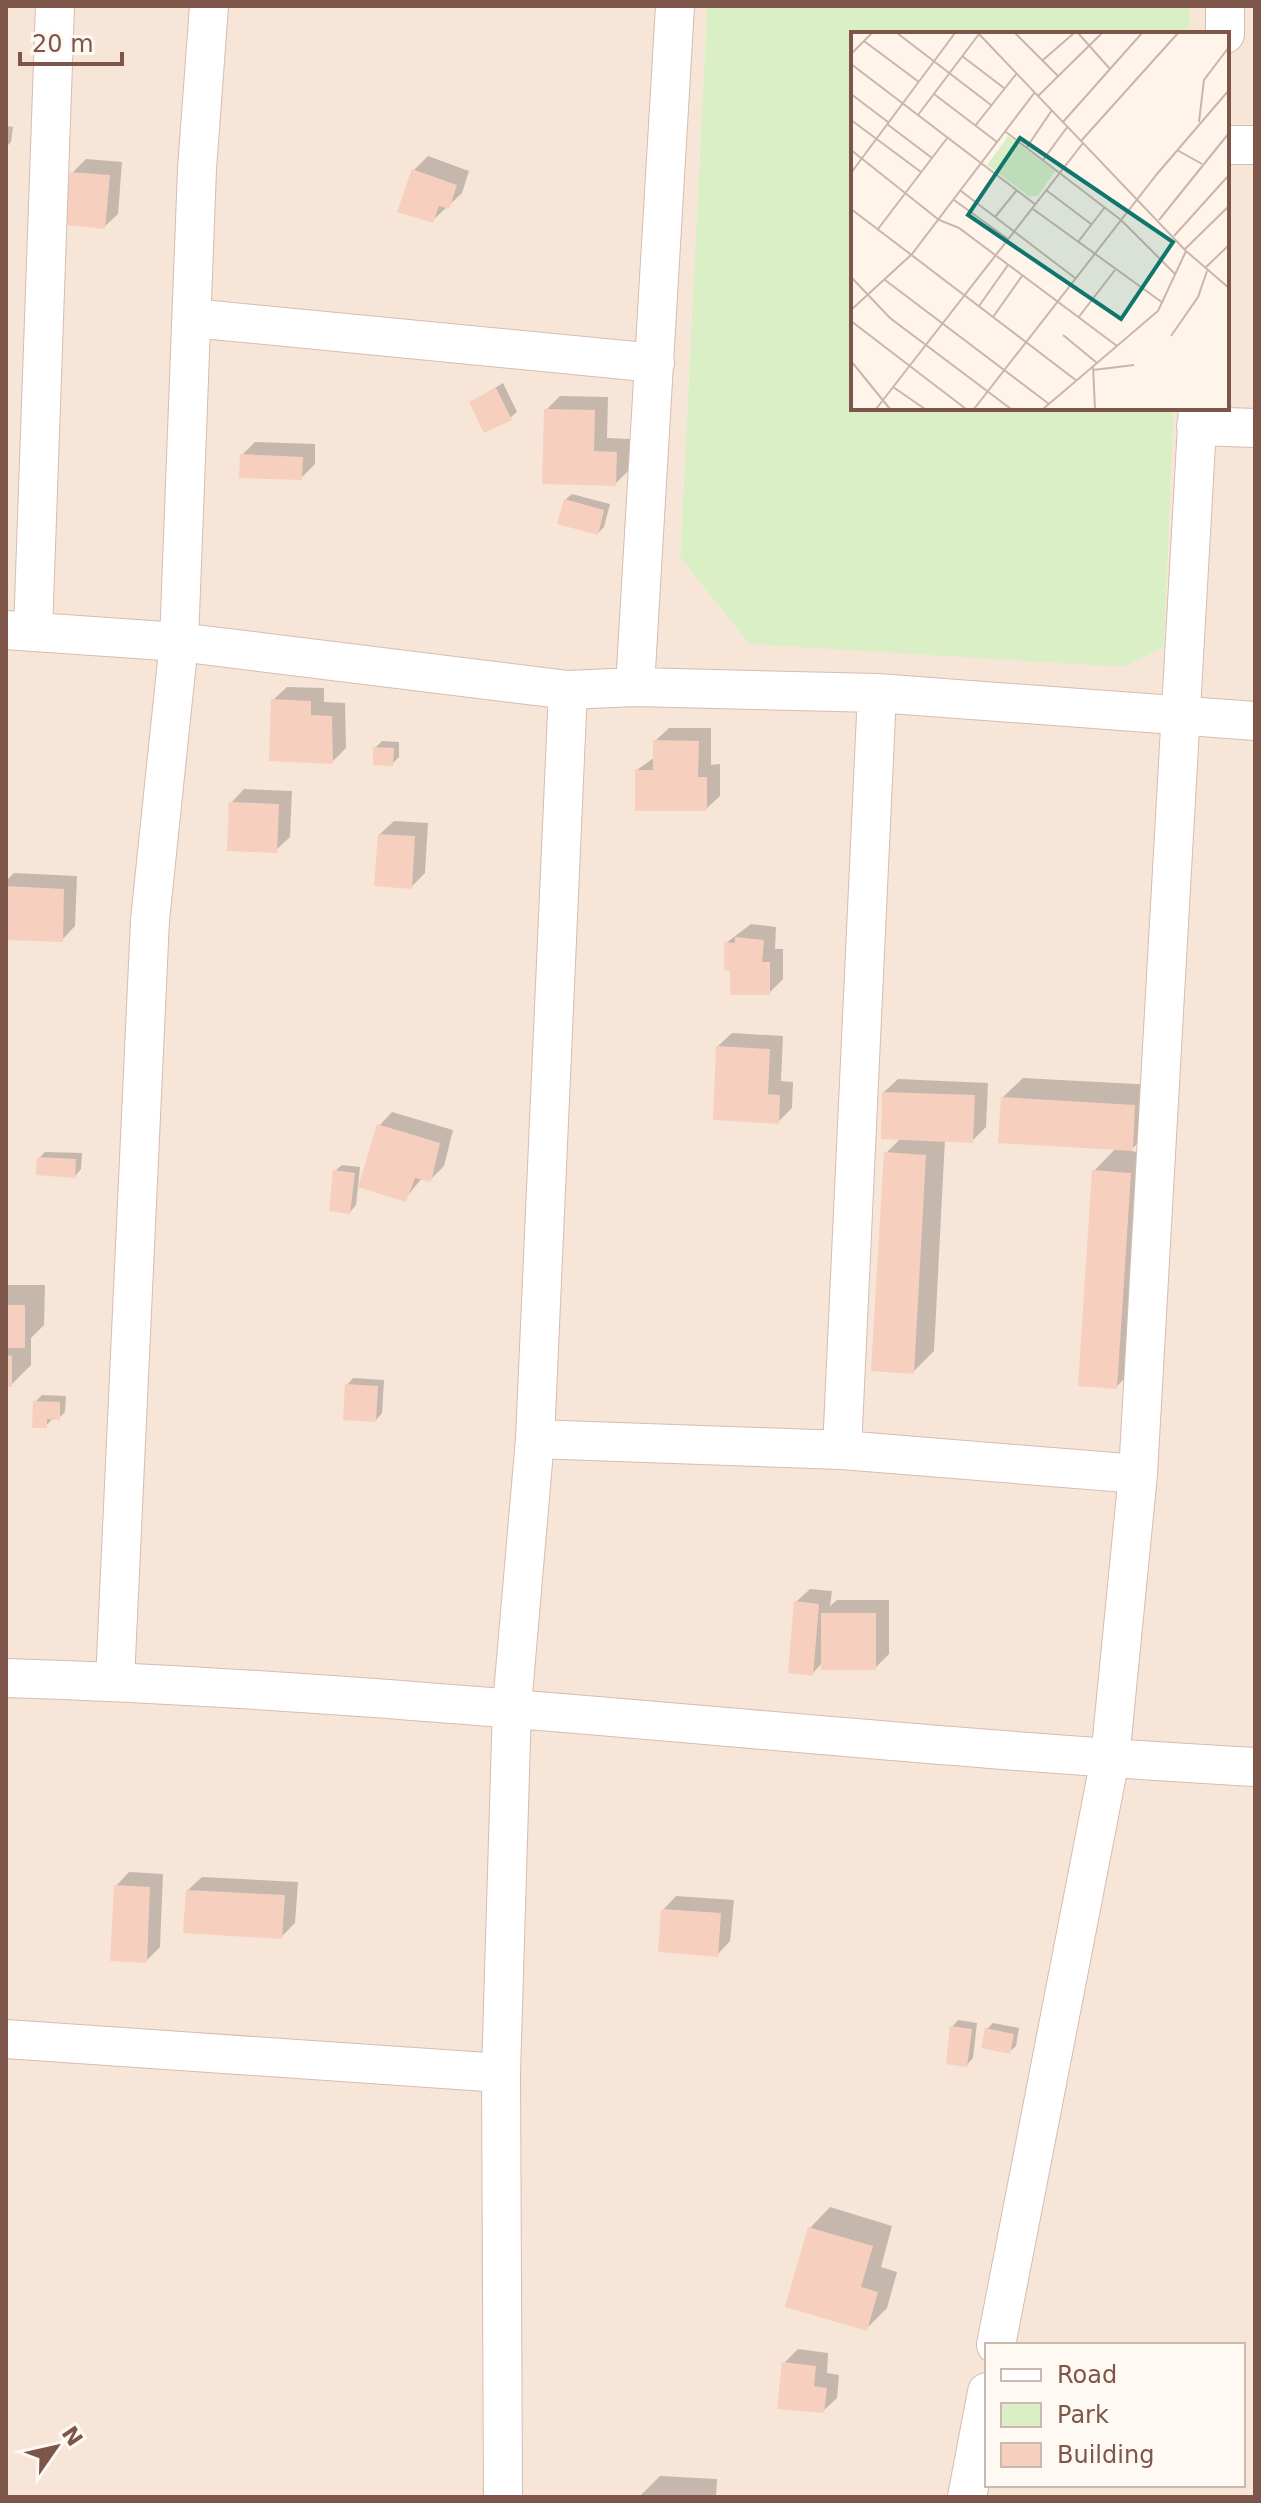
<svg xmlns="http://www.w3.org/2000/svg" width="1261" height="2503" font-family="'DejaVu Sans',sans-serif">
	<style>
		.residential { fill: #f7e5d8; fill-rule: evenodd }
		.green { fill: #dbefc6 }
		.shadow { fill: #0003 }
		.building { fill: #f7cfbf }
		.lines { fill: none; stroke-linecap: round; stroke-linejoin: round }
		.minor-casing { stroke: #d5bdb0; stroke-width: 40 }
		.minor { stroke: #fff; stroke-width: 38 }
		.inset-road { fill: none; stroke: #cbb5aa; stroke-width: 2 }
		.view { fill: #0f766e; fill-opacity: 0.15; stroke: #0f766e; stroke-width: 4 }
		.inset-edge { fill: none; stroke: #7e5649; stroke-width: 4 }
	</style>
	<rect width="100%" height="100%" fill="#fef4ea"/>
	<path class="residential" d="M6,6H707L680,557L1164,647L1174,408H1227V34H1189L1190,6H1255V2497H6ZM987,2345H1243V2485H987Z"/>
	<path class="green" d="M707,6H1190L1189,34H853V408H1174L1164,647L1124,667L749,644L680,557Z"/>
	<path class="shadow" d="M6,126L13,127L11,142L6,147Z
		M428,156L469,171L462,193L432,221L400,211L414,170Z
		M86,159L122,162L118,214L104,227L72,173Z
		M503,383L517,412L510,418L472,402Z
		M560,396L608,397L607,438L630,439L629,470L615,484L546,410Z
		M255,442L315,444V464L301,478L242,455Z
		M572,494L610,504L604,527L598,533L565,500Z
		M287,687L324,688V702L345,703L346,748L332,762L273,700Z
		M669,728H711V765L720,764V796L706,809L637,770L655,757V741Z
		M382,741L399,742V757L392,764L375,748Z
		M244,789L292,791L290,837L276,850L231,803Z
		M394,821L428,823L425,873L411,887L380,834Z
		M14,873L77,876L75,926L62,940L6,938V881Z
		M751,924L776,927L775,949H783V979L769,993L732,969L726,943Z
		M732,1033L783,1036L781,1081L793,1082L792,1108L778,1122L718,1046Z
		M1023,1078L1155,1085L1152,1129L1130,1151L1150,1153L1137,1366L1116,1387L1094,1171L1116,1148L1002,1098Z
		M898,1079L988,1083L986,1127L972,1141L945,1139L934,1351L913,1372L886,1153L901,1138L884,1092Z
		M392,1112L453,1130L444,1166L430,1180L422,1178L405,1199L379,1126Z
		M45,1152L82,1153L81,1169L75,1176L39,1158Z
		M342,1165L360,1167L356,1205L350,1212L335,1171Z
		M6,1285H45L44,1325L31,1338V1365L11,1385H6Z
		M353,1378L384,1380L382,1413L376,1420L347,1385Z
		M42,1395L66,1396L65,1412L59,1418H53L46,1426L35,1402Z
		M810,1589L832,1591L830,1606L837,1600H889V1654L875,1668L823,1662L812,1674L796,1602Z
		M129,1872L163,1874L160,1947L146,1961L116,1886Z
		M202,1877L298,1882L295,1923L281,1937L188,1890Z
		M676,1896L734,1900L730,1941L717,1955L663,1910Z
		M958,2020L977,2023L973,2058L967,2065L952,2027Z
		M993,2023L1019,2028L1016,2046L1009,2052L987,2029Z
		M830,2207L892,2226L881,2267L897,2272L887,2308L867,2328L810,2228Z
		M798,2349L828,2353L827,2373L839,2375L837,2398L823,2411L784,2363Z
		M660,2476L717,2479L716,2497H639Z"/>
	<path class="building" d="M412,169L457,185L449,209L439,206L433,223L397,212Z
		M70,172L110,175L105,229L65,225Z
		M496,388L512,420L484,433L469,402Z
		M544,409L595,410L594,451L617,452L616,486L542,484Z
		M240,454L303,457L302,480L239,478Z
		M564,499L604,510L598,535L557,524Z
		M271,699L311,701V715L332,716L333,764L269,761Z
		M653,740L699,741L698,777H707V811H635V770H653Z
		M373,747L394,748L393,766L373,765Z
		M229,802L279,804L277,853L227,851Z
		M378,834L415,836L412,889L374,886Z
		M6,886L64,889L63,942L6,940Z
		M735,937L764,940L762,962H770V995H730V971L724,970V942L735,943Z
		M716,1046L770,1049L768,1094L780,1095L779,1124L713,1120Z
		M882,1092L975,1095L973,1143L881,1139Z
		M1001,1097L1135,1105L1133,1151L998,1143Z
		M377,1124L440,1143L431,1182L415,1178L406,1202L358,1187Z
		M884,1152L926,1155L914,1374L871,1371Z
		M37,1157L76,1159L75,1178L36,1175Z
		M333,1170L355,1173L350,1214L329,1211Z
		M1092,1170L1131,1173L1117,1389L1078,1386Z
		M6,1305H25V1348H6Z
		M6,1355L12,1356V1387H6Z
		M345,1384L378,1386L376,1422L343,1420Z
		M33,1401L60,1402V1420L47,1419V1428H32Z
		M794,1601L819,1604L813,1676L788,1673Z
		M821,1613H876V1670H821Z
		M114,1885L150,1887L147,1963L110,1961Z
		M186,1890L285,1895L282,1939L183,1933Z
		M661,1909L721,1913L718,1957L658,1952Z
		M950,2026L972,2029L967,2067L946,2064Z
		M985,2028L1014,2034L1010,2054L981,2048Z
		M808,2227L873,2246L861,2287L878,2292L867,2331L785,2307Z
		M782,2362L816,2366L814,2386L827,2388L824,2413L777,2409Z"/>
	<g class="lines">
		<defs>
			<path id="minor" d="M1225,34V6
				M1227,145H1255
				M192,318L655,363
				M1196,426L1255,428
				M6,630L179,642L568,690L635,687L877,693L1255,721
				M33,632L55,6
				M635,687L675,6
				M535,1439L842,1450L1138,1474
				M842,1450L877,693
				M6,1678C424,1691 838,1744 1255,1767
				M115,1681L150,920L179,642L197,169L209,6
				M6,2039L501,2073
				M996,2345L1110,1759L1138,1474L1198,408
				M503,2497L501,2073L512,1706L535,1439L568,690
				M967,2497L987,2392"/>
		</defs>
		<use href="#minor" class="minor-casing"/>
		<use href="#minor" class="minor"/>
	</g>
	<g transform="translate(851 32)">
		<rect width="378" height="378" fill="#fef4ea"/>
		<path d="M157,104L204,139L187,164L179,165L136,133Z" fill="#dbefc6"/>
		<path class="inset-road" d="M46,1L140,73M127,1L335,219L378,256M164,1L207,44M227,1L259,37M13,9L68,50M0,22L21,1M111,24L153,56M192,28L223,1M0,32L185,173M0,62L37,90M83,62L146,110M187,64L251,1M67,83L128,2M0,88L70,140M212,90L291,1M348,90L353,48L378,15M36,92L81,126M124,94L166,41M155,100L270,188L324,242M230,109L327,1M176,115L201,78M0,118L88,188L108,196L266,314M326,118L351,132M192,128L217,94M0,141L104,1M195,158L240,192M110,159L224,246M103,168L157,207M0,177L226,349M182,177L312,271M144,185L166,158M308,188L378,101M27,197L97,105M323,204L378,143M227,210L254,175M334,217L378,174M354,236L378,213M0,245L39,286L160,377M34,248L198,372M128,274L157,233M0,278L61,222L184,60M142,285L171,244M227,286L264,238M0,289L115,377M212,303L246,331M320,304L347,265L356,239M0,329L39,377M242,334L244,377M242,338L283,333M42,355L74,377M25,377L232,111M123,377L306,142L378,58M192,377L307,279L335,219"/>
		<path class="view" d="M169,106L322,210L270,287L117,183Z"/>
		<rect width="378" height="378" class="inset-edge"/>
	</g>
	<rect width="1261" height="2503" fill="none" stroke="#7e5649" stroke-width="16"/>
	<rect x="985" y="2343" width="260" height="144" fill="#fff9f3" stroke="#cbb8af" stroke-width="2"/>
	<rect x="1001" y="2369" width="40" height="12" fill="#ffffff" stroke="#cbb8af" stroke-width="2"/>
	<text x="1057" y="2383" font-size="24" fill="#7e5649">Road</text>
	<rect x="1001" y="2403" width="40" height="24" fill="#dbefc6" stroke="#cbb8af" stroke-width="2"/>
	<text x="1057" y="2423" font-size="24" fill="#7e5649">Park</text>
	<rect x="1001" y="2443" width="40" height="24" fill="#f7cfbf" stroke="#cbb8af" stroke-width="2"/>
	<text x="1057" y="2463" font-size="24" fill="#7e5649">Building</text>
	<g transform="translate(56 2447) rotate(56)" stroke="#fff9f3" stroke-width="6" paint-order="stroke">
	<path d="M0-6L14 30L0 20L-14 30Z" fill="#7e5649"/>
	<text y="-12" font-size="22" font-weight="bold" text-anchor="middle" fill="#7e5649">N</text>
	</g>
	<path d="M20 52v12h102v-12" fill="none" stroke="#7e5649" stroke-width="4"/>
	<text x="32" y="52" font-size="24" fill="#7e5649" stroke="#fff9f3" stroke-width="6" paint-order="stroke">20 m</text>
</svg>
